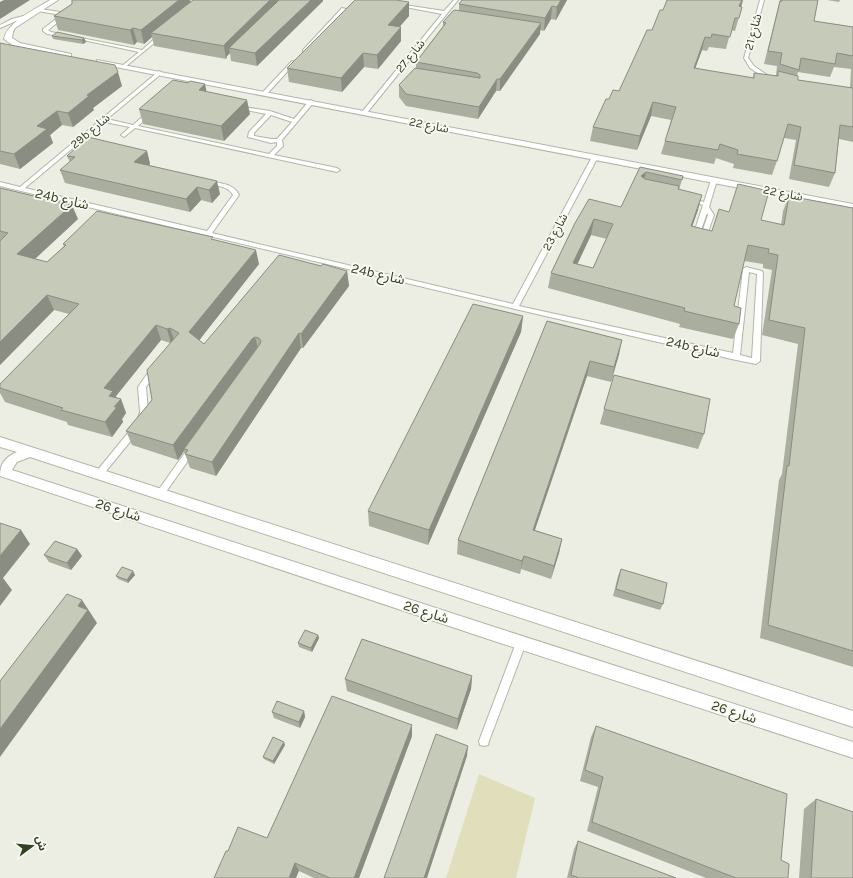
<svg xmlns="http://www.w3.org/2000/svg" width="853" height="878" font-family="Karla,'Noto Sans Arabic',sans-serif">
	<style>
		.green { fill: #e1debc }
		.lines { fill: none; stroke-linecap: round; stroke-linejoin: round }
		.service-casing { stroke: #b1b7a6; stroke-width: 2 }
		.minor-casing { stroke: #b1b7a6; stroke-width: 2 }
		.tertiary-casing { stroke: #b1b7a6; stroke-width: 2 }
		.service { fill: #fff; fill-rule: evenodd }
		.minor { fill: #fff; fill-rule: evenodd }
		.tertiary { fill: #fff; fill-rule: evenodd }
		.wall { fill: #a9ae9f; fill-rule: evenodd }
		.shaded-wall { fill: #8a8d82 }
		.building { fill: #c5cab9; stroke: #8a8d82; fill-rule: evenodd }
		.labels { text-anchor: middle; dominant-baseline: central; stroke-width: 3.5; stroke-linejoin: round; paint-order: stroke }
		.far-street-label { font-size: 12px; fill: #354222; stroke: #fafaf5 }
		.street-label { font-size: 14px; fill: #354222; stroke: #fafaf5 }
	</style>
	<rect width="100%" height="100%" fill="#eceee4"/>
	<path class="green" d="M479,774L535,798L516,878H446Z"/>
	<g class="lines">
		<defs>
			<path id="service" d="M454,0H458L366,114H362V112L442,14L400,6L398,5V4L444,11Z
				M760,0H764L748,58L754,66L770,77V79L768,80L750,68L744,58Z
				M342,8L346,9L307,52H303V50Z
				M40,9L67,13V15L48,30L51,32L66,35V37L47,34L43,31V29L61,15L38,11V9Z
				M31,14H33V16L16,21L0,28V25L12,19Z
				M160,34L164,35L124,68H122V66L139,52L74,38L76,37L142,50Z
				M292,61L296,62L266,95H262V93Z
				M159,71L161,72V74L107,119L133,125L149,111L151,112V114L138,126L269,154L277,146V142L271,143L248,137L249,132L266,114L237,108V106L270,111L294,119L309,101L311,100L314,102L282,140L283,146L274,155L337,168L340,170L337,172L135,128L124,137L121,135L130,127L104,122L25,188L207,231L233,195C228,185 214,186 205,184L204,183L207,181C218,183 234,183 239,195L212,233L513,304L592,157L595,155L598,157L519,306L733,353L743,269L746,267L762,271L763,273L760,361L756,364L736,360L515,309L0,186V182L20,187ZM271,115L292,122L277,139H271L254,136V133ZM749,272L757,274L752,358L740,355Z
				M714,178L717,180L709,207L714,215L707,235L704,237L701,235L708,215L707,213L700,233L697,235L695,234L694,233L703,205L688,201L691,199L704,202L711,180Z
				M155,366L159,369L146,387L148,412L145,420L142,421L138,418L140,412L138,387L152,367Z
				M135,427L139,430L138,432L102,476H96L95,474L96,472L132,428Z
				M192,446L195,447L196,449L195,451L163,496H157L156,494L157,492L189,447Z
				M521,639L524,640L526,643L489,741L488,745L484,746L480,745L479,741L516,643L518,640Z"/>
			<path id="minor" d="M50,0H58L15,28L13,32L12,38L20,43L71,54V58L15,47L4,39C7,22 36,9 50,0Z
				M97,60L853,204V210L100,64H97Z"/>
			<path id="tertiary" d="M0,437L853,711V727L30,457L17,462L12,470L485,624L853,742V758L485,638L0,476C0,464 5,457 17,452L0,447Z"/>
		</defs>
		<use href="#service" class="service-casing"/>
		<use href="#minor" class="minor-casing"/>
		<use href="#tertiary" class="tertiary-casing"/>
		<use href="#service" class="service"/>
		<use href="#minor" class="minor"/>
		<use href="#tertiary" class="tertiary"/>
	</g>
	<path class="wall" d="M72,0H190L191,2L323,1L257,66L231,61L230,53L227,56L226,59L154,46L152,37L144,44L137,42L134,45L58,30L54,16L72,4Z
		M567,0L556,20L551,19L544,31L540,30V34L500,91H496L478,119L406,106L399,97V85L416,68V62L443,26V22L459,11V4Z
		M780,0H818L814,21L853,27V142L839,139L835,173L829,187L789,179L796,140L784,138L777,161L772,175L733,168L734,164L716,158L714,164L661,154L665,141L671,120L651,116L637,150L590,141L593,127L609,99L619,91L663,10L742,4L741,7H742L735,31L731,30L726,49L709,47L707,51L702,50L695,69L753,78L754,73L776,76L777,66L764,64ZM834,67L851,69L850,88L798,80L797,76L798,72L830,77Z
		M827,0H840L839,2Z
		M409,16L399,27L401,41L378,69L364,67L342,92L289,82L287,68Z
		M52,36L84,38L86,42L83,44L53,39Z
		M0,43L122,86L93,108L94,110L73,127L62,125L50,135L53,143L20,169L0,164Z
		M207,92L250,114L224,141L143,124L139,109Z
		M147,151L150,164L148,166L220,194L212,203L201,200L190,212L65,183L60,170L70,162L67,156Z
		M640,167L683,176L679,190L698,210L692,226L712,231L761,220L781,225L783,211L789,196L853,208V667L760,638L779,480L782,474L798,344L762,335L772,270L763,268V264L744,261L734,306L739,324L733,339L679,327L680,324L548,288L551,273L575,223L621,207ZM591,235L607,239L593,268L577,264Z
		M0,188L78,219L35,259L47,262L64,246L63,244L213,239L259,264L199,340L204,344L321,266L347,271L349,286L303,348H301L216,476L190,468L184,451L178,460L132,445L126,431L152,400L170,343L161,340L116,396V398L121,399L126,413L122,419L123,422L112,437L68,425L67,422L5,402L0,393V384L69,314L54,310L0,365Z
		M523,316L521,332L428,545L369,526L368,511Z
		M547,321L622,340L611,382L587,376L535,530L562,539L559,553L551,579L521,569L520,574L457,554L458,540Z
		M604,409L704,434L698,449L600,424Z
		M77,549L82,556L71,570L49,562L44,555Z
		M621,569L663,604L660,610L613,596L618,576Z
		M135,575L128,583L118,579L116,576Z
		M318,635L319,638L312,652L299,647L298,643Z
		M472,676L471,689L457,730L347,691L345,679Z
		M304,711L305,717L300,728L274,718L272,712Z
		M596,726L781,860L788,878H706L587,831L598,787L580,781L591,737Z
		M412,736L359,878H314L299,871L228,851L267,838Z
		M285,745L274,764L264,759L263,757Z
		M816,799L853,878H799L804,809Z
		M578,841L676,878H567L574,849Z"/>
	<path class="shaded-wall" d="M4,0H30L0,19V2Z
		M179,0H190L191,5L151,33L152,37L144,44L141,30Z
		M270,0H284L229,48L230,53L227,56L226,59L224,46L225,44Z
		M311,0H323V1L257,66L255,53Z
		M561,0H567L556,20L557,7Z
		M742,0H743L742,4L735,19L739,6Z
		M409,2V16L389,39L388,25Z
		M552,6L551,19L544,31L545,18Z
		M541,23L540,34L500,91V79Z
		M401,27V41L378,69L377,55Z
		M133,28L137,42L134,45L130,30Z
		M705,37L702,50L690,82L694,68Z
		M84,38L86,42L83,44L82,40Z
		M363,53L364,67L342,92L341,78Z
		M118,72L122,86L93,108L94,110L73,127L68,113L87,95Z
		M497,79L496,91L478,119L479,107Z
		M205,84L208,98L199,90Z
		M247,100L250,114L224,141L221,126Z
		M653,102L651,116L637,150L640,136Z
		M57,111L62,125L50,135L53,143L20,169L14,154L37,126Z
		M147,151L150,164L138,176L134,162Z
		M646,172L642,188L641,176Z
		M217,181L220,194L212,203L209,190Z
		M197,187L201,200L190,212L186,199Z
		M702,195L698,210L687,241L691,226Z
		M72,205L78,219L24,269L17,254Z
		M594,219L591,235L571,278L573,263Z
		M256,250L259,264L194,347L189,332Z
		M347,271L349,286L303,348L301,334Z
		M47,295L54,310L0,365V342Z
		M523,316L521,332L428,545L429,530Z
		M156,325L161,340L116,396L118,402L121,399L126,413L122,419L123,422L112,437L105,422L104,388Z
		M170,328L175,343H171L167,329Z
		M299,333L301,348L216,476L212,462Z
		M255,337L259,352L184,449V451L178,460L173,445L252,339Z
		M622,340L619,355L611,382L614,367Z
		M590,361L587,376L530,544L533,530Z
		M21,530L30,544L3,578L12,590L0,606V556Z
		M562,539L559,553L551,579L554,566Z
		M77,549L82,556L71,570L67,563Z
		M524,556L521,569L520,574L522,561Z
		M133,571L135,575L128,583L127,580Z
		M82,600L97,623L0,757V729L78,606Z
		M318,635L319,638L312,652L311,648Z
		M472,676L471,689L457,730L458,719Z
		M304,711L305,717L300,728L299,722Z
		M412,725V736L359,878H354Z
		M284,742L285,745L274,764L273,761Z
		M468,746L467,756L427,878H424Z
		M295,863L299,871L296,878H289Z"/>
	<path class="building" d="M72,0H179L141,30L133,28L130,30L54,16L72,4Z
		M193,0H270L225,44L224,46L151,33Z
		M279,0H311L255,53L229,48Z
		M355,0H396L409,2L388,25L401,27L377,55L363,53L341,78L287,68Z
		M462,0H561L557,7L552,6L545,18L459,4Z
		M667,0H742L739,6L742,7L739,18H735L730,37L712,34L711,38L705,37L694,68L754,78V73L778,76V71L798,76V80L853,88V127L840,125L835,173L794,165L801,127L788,124L777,161L737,154L738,150L720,144L718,150L665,141L676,107L653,102L640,136L593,127L606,99H609L613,90L619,91L647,30H652L660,10H663Z
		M782,0H818L814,21L853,27V56L837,53L835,64L801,58L799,70L780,64L782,53L768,51L780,1H782Z
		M455,10L541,23L500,79H497L479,107L406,94L399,85L415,68L480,78V75L477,73L416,62L446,23L443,22L453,11Z
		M57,32L84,38L82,40L52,36Z
		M0,43L115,65L118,72L87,95L89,96L68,113L57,111L37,126L47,129L14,154L0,151Z
		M173,80L188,83L190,81L205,84L199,90L247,100L221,126L139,109Z
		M88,137L147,151L134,162L217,181L209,190L197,187L186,199L60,170L75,157L67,156Z
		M640,167L683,176L682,180L646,172L641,176L645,179L679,186L678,189L702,195L691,226L712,231L719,209L729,212L738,184L769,191L761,220L784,225L789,196L853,208V651L768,625L787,466H789L805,328L769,320L778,255L768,253L769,249L748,245L734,306L741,308L739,324L684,311L685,308L551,273L575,223L589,199L621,207ZM594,219L613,224L593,268L573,263Z
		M0,188L72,205L17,254L47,262L66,245L63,244L97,211L213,237L211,239L256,250L189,332L204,344L279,255L321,266L323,264L347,271L301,334L299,333L212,462L185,454L188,450L184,449L260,344L261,341L259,338L255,337L252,339L173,445L126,431L152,400L147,370L179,333L170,328L167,329L156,325L104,388L113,391L109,396L121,399L114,407H117L105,422L61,410L63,408L0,388V384L79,304L47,295L0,342V241L8,233L0,231Z
		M473,304L523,316L429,530L368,511Z
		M547,321L622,340L614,367L590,361L533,530L562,539L554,566L524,556L522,561L458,540Z
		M614,375L710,399L704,434L604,409Z
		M0,523L21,530L0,556Z
		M55,541L77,549L67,563L44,555Z
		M122,567L133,571L127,580L116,576Z
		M621,569L667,583L663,604L616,589Z
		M67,594L82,600L78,606L88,610L0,729V681Z
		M305,630L318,635L311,648L298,643Z
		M362,639L472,676L458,719L345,679Z
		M332,696L412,725L354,878H330L295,863L289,878H214L226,851H228L238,827L267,838Z
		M277,701L304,711L299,722L272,712Z
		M596,726L787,794L781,860L789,864L788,878H736L592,822L603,777L585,770Z
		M436,734L468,746L424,878H384Z
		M273,737L284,742L273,761L263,757Z
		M816,799L853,812V878H811Z
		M578,841L676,878H577V877L571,875Z"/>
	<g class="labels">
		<g class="far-street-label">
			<text transform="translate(753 32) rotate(-75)">شارع 21</text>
			<text transform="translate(410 56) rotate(-51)">شارع 27</text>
			<text transform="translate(429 125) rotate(11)">شارع 22</text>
			<text transform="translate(90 131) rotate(-40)">29b شارع</text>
			<text transform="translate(783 193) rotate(11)">شارع 22</text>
			<text transform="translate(555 232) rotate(-62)">شارع 23</text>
		</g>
		<g class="street-label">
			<text transform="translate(62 199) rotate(13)">24b شارع</text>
			<text transform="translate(378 274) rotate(13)">24b شارع</text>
			<text transform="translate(693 347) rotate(13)">24b شارع</text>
			<text transform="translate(118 510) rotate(18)">شارع 26</text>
			<text transform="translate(426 612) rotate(18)">شارع 26</text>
			<text transform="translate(734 712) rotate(18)">شارع 26</text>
		</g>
	</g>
	<g transform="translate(32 846) rotate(74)" stroke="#fafaf5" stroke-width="3" paint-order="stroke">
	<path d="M0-3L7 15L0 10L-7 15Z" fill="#354222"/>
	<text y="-6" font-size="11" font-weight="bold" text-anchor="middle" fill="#354222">ش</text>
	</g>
</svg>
